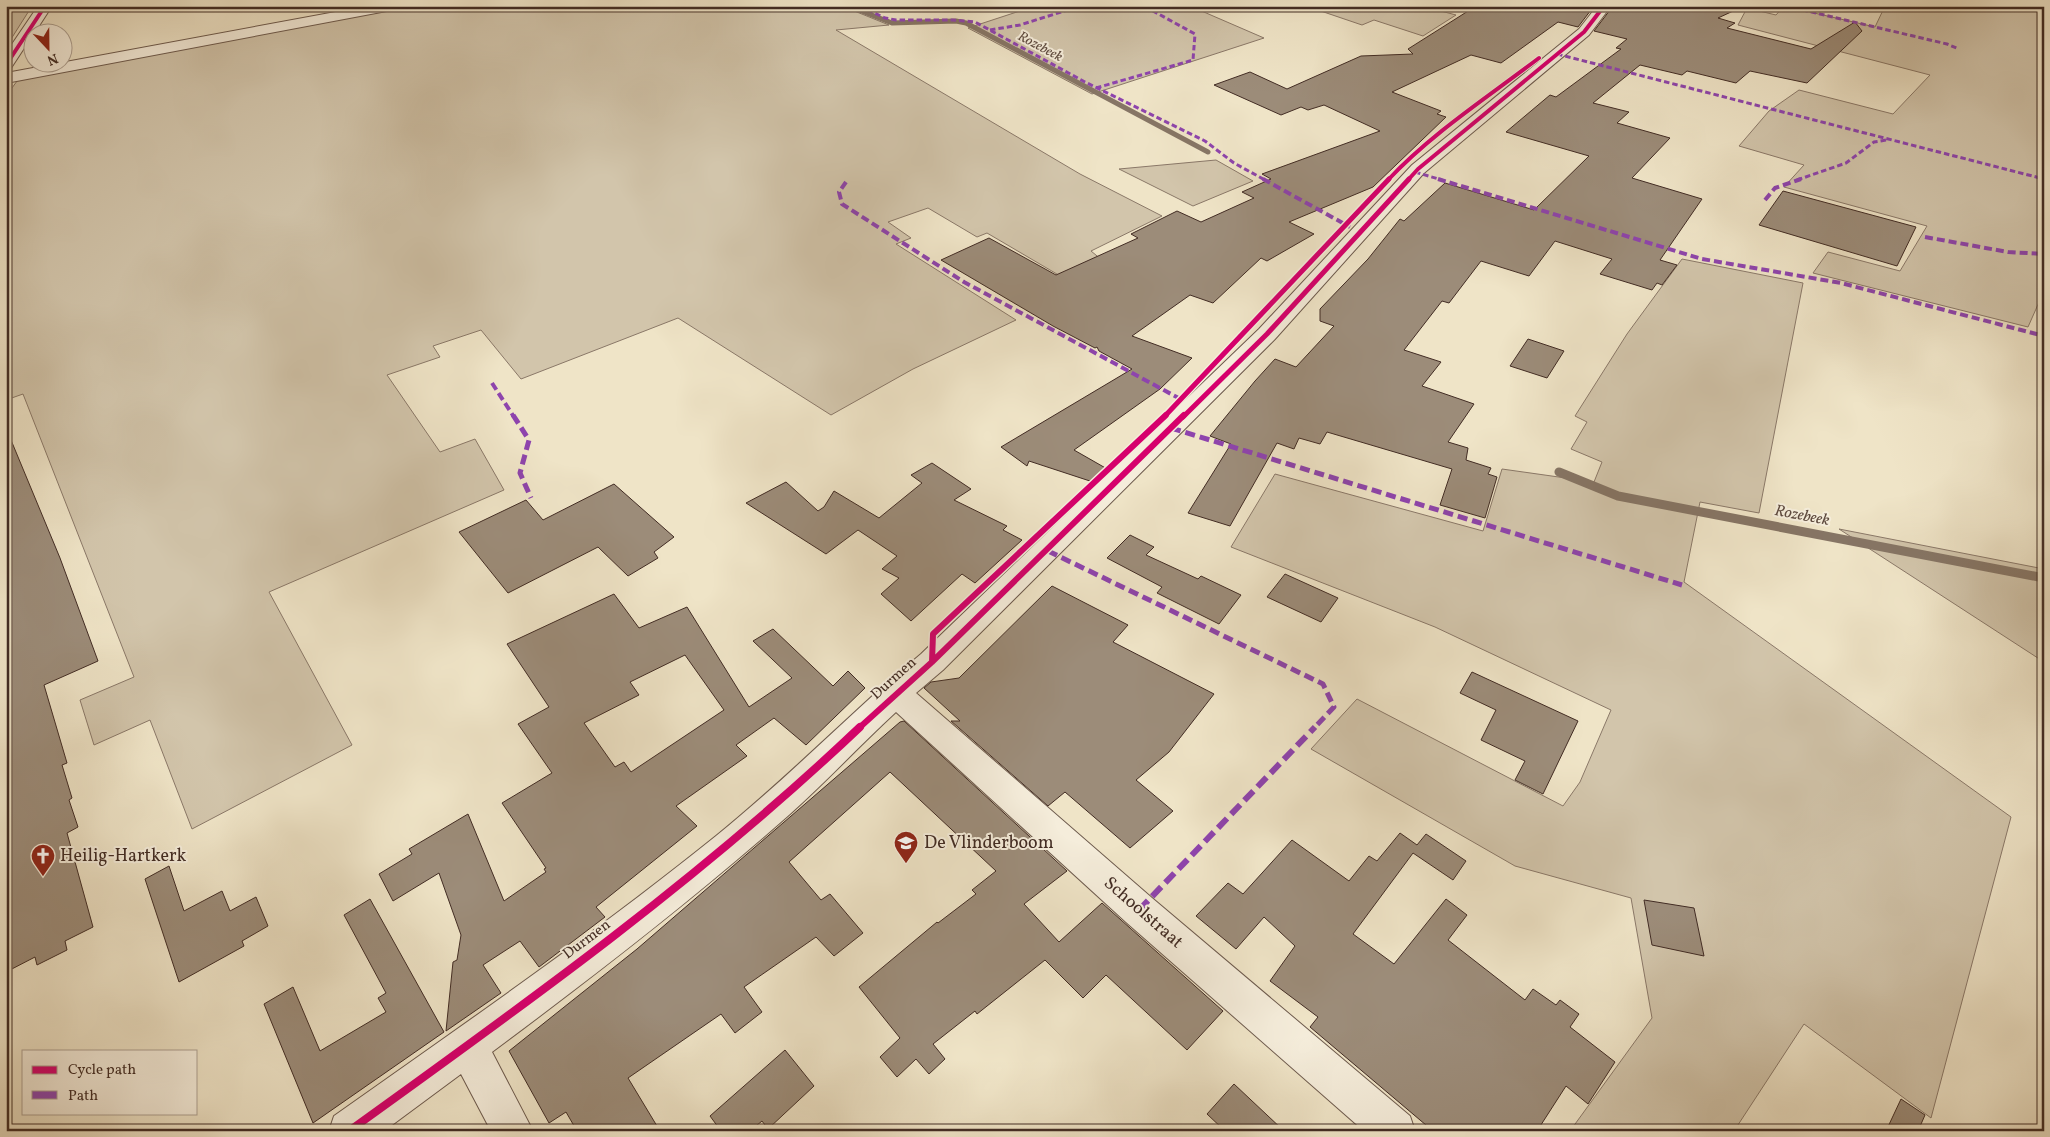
<svg xmlns="http://www.w3.org/2000/svg" width="2050" height="1137" font-family="Vollkorn,serif">
	<style>
		.green { fill: #d2c5ab; stroke: #8a7868 }
		.lines { fill: none; stroke-linecap: round; stroke-linejoin: round }
		.stream-far1 { stroke: #867565; stroke-width: 5 }
		.stream { stroke: #867565; stroke-width: 9 }
		.building { fill: #9c8c79; stroke: #422c24; fill-rule: evenodd }
		.minor-casing { stroke: #6d5a4d; stroke-width: 2 }
		.minor { fill: #f5eddb; fill-rule: evenodd }
		.quiet-far3 { stroke: #8e44ad; stroke-width: 3; stroke-dasharray: 5.5 3; stroke-linecap: butt }
		.quiet-far2 { stroke: #8e44ad; stroke-width: 4; stroke-dasharray: 8 4; stroke-linecap: butt }
		.quiet-far1 { stroke: #8e44ad; stroke-width: 5; stroke-dasharray: 10 5; stroke-linecap: butt }
		.quiet { stroke: #8e44ad; stroke-width: 6; stroke-dasharray: 13 6; stroke-linecap: butt }
		.cycleway-far3-casing { stroke: #f5eddb; stroke-width: 5.5 }
		.cycleway-far2-casing { stroke: #f5eddb; stroke-width: 8 }
		.cycleway-far1-casing { stroke: #f5eddb; stroke-width: 9 }
		.cycleway-casing { stroke: #f5eddb; stroke-width: 11 }
		.cycleway-far3 { stroke: #d6006c; stroke-width: 4 }
		.cycleway-far2 { stroke: #d6006c; stroke-width: 5 }
		.cycleway-far1 { stroke: #d6006c; stroke-width: 6 }
		.cycleway { stroke: #d6006c; stroke-width: 8 }
		.labels { text-anchor: middle; dominant-baseline: central; stroke-width: 4; stroke-linejoin: round; paint-order: stroke }
		.far-water-label { font-size: 14px; font-style: italic; fill: #5e4a3f; stroke: #f5eddb }
		.street-label { font-size: 15px; fill: #422c24; stroke: #f5eddb }
		.water-label { font-size: 16px; font-style: italic; fill: #5e4a3f; stroke: #f5eddb }
		.near-poi-label { font-size: 18px; fill: #422c24; stroke: #f5eddb; text-anchor: start }
		.near-street-label { font-size: 18px; fill: #422c24; stroke: #f5eddb }
	</style>
	<rect width="100%" height="100%" fill="#efe4c7"/>
	<filter id="stains"><feTurbulence type="fractalNoise" baseFrequency=".004" numOctaves="4"/><feColorMatrix values="0 0 0 0 .2 0 0 0 0 .09 0 0 0 0 .02 0 0 0 .5 -.17"/></filter>
	<radialGradient id="worn" r=".72"><stop offset=".6" stop-color="#630" stop-opacity="0"/><stop offset="1" stop-color="#630" stop-opacity=".3"/></radialGradient>
	<path class="green" d="M6,6H32L6,47Z
		M378,6H842L889,25L836,30L1080,174L1162,216L1091,251L1102,260L1079,287L987,233L977,237L928,208L888,222L911,238L896,244L1016,320L913,369L831,415L678,318L521,379L481,330L433,346L440,357L387,375L440,452L475,439L504,490L269,592L352,745L192,829L150,720L94,745L80,700L134,677L23,394L6,400V96L23,73Z
		M1035,6H1190L1264,38L1092,94L968,28Z
		M1306,6H1444L1437,10L1456,15L1423,36L1374,20L1362,25Z
		M1784,6L1875,27L1885,6H2044V291L2028,327L1813,273L1828,252L1900,271L1927,226L1784,187L1804,165L1739,146L1769,111L1799,90L1893,114L1930,75L1738,25L1747,8L1776,15Z
		M1216,160L1253,181L1193,206L1119,169Z
		M1682,259L1803,283L1759,513L1700,502L1684,582L2011,817L1931,1118L1804,1024L1734,1131H1570L1652,1018L1631,898L1515,866L1311,749L1357,699L1563,806L1580,782L1611,710L1435,627L1231,547L1275,474L1483,531L1502,469L1594,482L1602,462L1571,449L1587,422L1575,416L1627,334Z
		M1839,529L2044,569V662Z"/>
	<g class="lines">
		<path class="stream-far1" d="M849,6L892,23L956,21L966,23L1208,152"/>
		<path class="stream" d="M1559,472L1618,496L2044,578"/>
	</g>
	<path class="building" d="M1476,6H1594L1578,27L1558,22L1501,63L1471,55L1392,92L1441,111L1437,114L1446,117L1373,187L1289,222L1314,234L1267,261L1261,258L1213,303L1190,295L1132,336L1192,358L1160,389L1074,450L1109,470L1096,483L1029,461L1027,466L1001,447L1132,369L1099,351L1097,347L1095,348L1053,326L941,260L989,238L1056,275L1138,238L1131,234L1177,211L1201,222L1254,198L1242,192L1271,179L1262,174L1380,131L1324,105L1308,110L1301,107L1281,115L1214,85L1250,72L1287,89L1361,56L1413,54L1408,49Z
		M1613,6H1744L1718,18L1735,23L1727,28L1811,49L1855,22L1862,31L1807,83L1750,71L1736,83L1687,71L1682,75L1640,65L1593,103L1629,112L1617,123L1670,138L1632,178L1702,199L1660,260L1677,265L1662,285L1657,283L1652,290L1600,274L1612,259L1555,241L1529,276L1481,261L1449,303L1442,301L1404,350L1441,362L1422,386L1474,404L1448,442L1468,448L1466,460L1491,468L1488,474L1497,477L1485,518L1440,505L1452,469L1327,432L1320,444L1299,438L1294,449L1277,443L1230,526L1188,513L1231,444L1210,436L1255,381L1275,359L1296,367L1334,326L1320,321V309L1368,259L1400,219L1404,221L1445,183L1534,210L1589,156L1506,132L1550,95L1556,97L1621,49L1616,48L1627,39L1594,31Z
		M1783,191L1916,227L1897,266L1759,225Z
		M1528,339L1564,351L1547,378L1510,366Z
		M6,428L60,558L98,661L44,685L67,763L62,765L72,798L69,800L78,827L67,833L93,927L65,941L67,950L37,965L35,957L6,972Z
		M932,463L971,489L954,500L1007,526L1003,530L1022,540L975,583L962,574L911,621L881,594L899,578L882,569L897,556L858,530L826,554L746,503L786,482L818,511L824,507L834,491L879,518L922,483L911,475Z
		M614,484L674,537L654,552L658,558L628,576L598,547L508,593L459,532L526,500L543,520Z
		M1130,535L1154,547L1146,555L1198,579L1201,576L1241,595L1219,624L1157,593L1162,587L1107,558Z
		M1285,574L1338,598L1321,622L1267,597Z
		M1052,586L1128,625L1113,642L1214,694L1169,752L1136,780L1173,811L1130,848L1065,792L1048,806L951,721H960L924,688L931,682L959,678Z
		M614,594L639,628L687,607L749,707L792,678L753,641L773,629L833,686L848,671L865,688L806,745L774,718L736,745L747,756L676,806L697,826L596,907L605,917L539,967L520,941L483,965L501,993L446,1031L453,962L457,960L461,935L439,873L393,901L379,874L412,854L409,849L468,814L504,901L546,872L544,869L546,868L502,803L552,773L518,724L549,707L507,644ZM685,655L724,710L631,772L624,762L615,767L584,723L639,695L630,682Z
		M1472,672L1578,721L1543,794L1515,780L1525,761L1481,740L1496,710L1460,693Z
		M904,721L1067,871L1024,904L1059,942L1102,903L1223,1011L1187,1050L1106,975L1083,998L1045,960L977,1014L975,1011L933,1044L945,1059L929,1074L916,1059L897,1077L880,1057L900,1038L859,987L937,922L938,923L976,894L972,890L996,871L890,772L789,862L821,900L830,894L863,933L834,956L816,937L744,987L762,1012L735,1033L721,1014L628,1078L660,1131H577L566,1112L549,1123L509,1051L637,949L900,722Z
		M1400,833L1417,845L1426,834L1466,861L1453,880L1413,853L1353,934L1394,964L1446,899L1467,915L1448,940L1525,1000L1533,989L1556,1005L1560,1000L1579,1014L1570,1027L1615,1062L1588,1104L1566,1086L1537,1131H1433L1310,1027L1318,1017L1270,981L1295,946L1264,917L1236,949L1196,916L1228,883L1243,894L1292,840L1349,881L1369,856L1377,861Z
		M169,866L184,911L222,891L230,911L256,897L268,926L242,941L244,946L179,982L145,879Z
		M370,899L444,1032L313,1123L264,1004L293,987L320,1051L386,1012L378,998L386,993L344,915Z
		M1644,900L1694,908L1704,956L1652,945Z
		M785,1050L814,1086L768,1129L762,1121L750,1131H721L710,1116Z
		M1234,1084L1284,1131H1225L1207,1114Z
		M1901,1099L1925,1115L1918,1131H1886Z"/>
	<g class="lines">
		<defs>
			<path id="minor" d="M38,6H52L35,32H32V36L11,68L6,70V53Z
				M368,6H399L392,10L6,83V73Z
				M1597,6H1611L1589,35L1424,173L1275,339L943,670L916,693L1152,898L1410,1116L1415,1131H1364L1126,922L896,712C860,745 827,781 790,814C695,898 594,976 492,1052L533,1131H491L461,1074L384,1131H329L334,1116C463,1025 593,935 716,836C773,790 825,739 879,690L882,685L887,683L921,654L1259,329L1412,165L1579,29Z"/>
		</defs>
		<use href="#minor" class="minor-casing"/>
		<use href="#minor" class="minor"/>
		<path class="quiet-far3" d="M860,6L885,18L896,20H952L975,22L1085,82L1205,141L1234,163L1265,180
			M1786,6L1947,44L1959,49
			M990,30L1020,25L1080,6
			M1557,54L2044,179
			M1096,88L1193,60L1195,34L1144,6
			M1415,172L1442,180
			M1797,180L1846,163L1874,142L1886,140"/>
		<path class="quiet-far2" d="M1263,179L1350,227
			M1438,179L1702,259L1841,283L2044,336
			M846,182L839,192L842,204L964,282L1184,401
			M1765,200L1775,188L1801,179
			M1925,237L2008,252L2044,254
			M492,383L514,417"/>
		<path class="quiet-far1" d="M513,415L529,440L520,473L531,498
			M1171,428L1682,585
			M1048,551L1323,684L1334,707L1314,728"/>
		<path class="quiet" d="M1139,910L1315,727"/>
		<defs>
			<path id="cycleway-far3" d="M6,65L45,6
				M1388,180C1432,133 1488,97 1539,58
				M1408,180L1418,169L1584,32L1604,6"/>
			<path id="cycleway-far2" d="M1164,417L1389,179
				M1183,417L1267,334L1409,179"/>
			<path id="cycleway-far1" d="M932,662L933,634L1166,415
				M859,728L932,662L1184,415"/>
			<path id="cycleway" d="M349,1131C527,1003 701,878 860,727"/>
		</defs>
		<use href="#cycleway-far3" class="cycleway-far3-casing"/>
		<use href="#cycleway-far2" class="cycleway-far2-casing"/>
		<use href="#cycleway-far1" class="cycleway-far1-casing"/>
		<use href="#cycleway" class="cycleway-casing"/>
		<use href="#cycleway-far3" class="cycleway-far3"/>
		<use href="#cycleway-far2" class="cycleway-far2"/>
		<use href="#cycleway-far1" class="cycleway-far1"/>
		<use href="#cycleway" class="cycleway"/>
	</g>
	<defs>
		<symbol id="school-pin" viewBox="-11 -11 22 30"><path d="M0 17L-7.5 6A9.5 9.5 0 1 1 7.5 6Z" fill="#8f2418" stroke="#f5eddb"/><path d="M0-5L7-2L0 1L-7-2ZM-4 1L0 2.5L4 1V4Q0 6-4 4Z" fill="#fff"/></symbol>
		<symbol id="church-pin" viewBox="-11 -11 22 30"><path d="M0 17L-7.5 6A9.5 9.5 0 1 1 7.5 6Z" fill="#8f2418" stroke="#f5eddb"/><path d="M-1.2-6h2.4v3.5h3.3v2.4h-3.3V6h-2.4V-.1h-3.3v-2.4h3.3Z" fill="#fff"/></symbol>
	</defs>
	<g fill-rule="evenodd">
		<use href="#school-pin" x="892" y="829" width="28" height="38"/>
		<use href="#church-pin" x="29" y="842" width="28" height="38"/>
	</g>
	<g class="labels">
		<g class="far-water-label">
			<text transform="translate(1040 47) rotate(28)">Rozebeek</text>
		</g>
		<g class="street-label">
			<text transform="translate(894 679) rotate(-42)">Durmen</text>
			<text transform="translate(587 940) rotate(-37)">Durmen</text>
		</g>
		<g class="water-label">
			<text transform="translate(1802 516) rotate(11)">Rozebeek</text>
		</g>
		<g class="near-poi-label">
			<text x="924" y="843">De Vlinderboom</text>
			<text x="60" y="856">Heilig-Hartkerk</text>
		</g>
		<g class="near-street-label">
			<text transform="translate(1143 913) rotate(41)">Schoolstraat</text>
		</g>
	</g>
	<rect width="2050" height="1137" fill="none" stroke="#efe4c7" stroke-width="25"/>
	<rect x="8" y="8" width="2035" height="1122" fill="none" stroke="#422c24" stroke-width="2.5"/>
	<rect x="12" y="12" width="2025" height="1112" fill="none" stroke="#422c24"/>
	<rect x="22" y="1050" width="175" height="65" fill="#f5eddb" stroke="#ada092"/>
	<rect x="32" y="1066" width="25" height="8" fill="#d6006c" stroke="#ada092"/>
	<text x="68" y="1074" font-size="15" fill="#422c24">Cycle path</text>
	<rect x="32" y="1091" width="25" height="8" fill="#8e44ad" stroke="#ada092"/>
	<text x="68" y="1100" font-size="15" fill="#422c24">Path</text>
	<g transform="translate(48 48) rotate(158)"><circle r="24" fill="#f5eddb" stroke="#ada092"/>
	<path d="M0-4L9 19L0 12L-9 19Z" fill="#8f2418"/>
	<text y="-8" font-size="14" font-weight="bold" text-anchor="middle" fill="#422c24">N</text>
	</g>
	<rect width="100%" height="100%" filter="url(#stains)"/>
	<rect width="100%" height="100%" fill="url(#worn)"/>
</svg>
